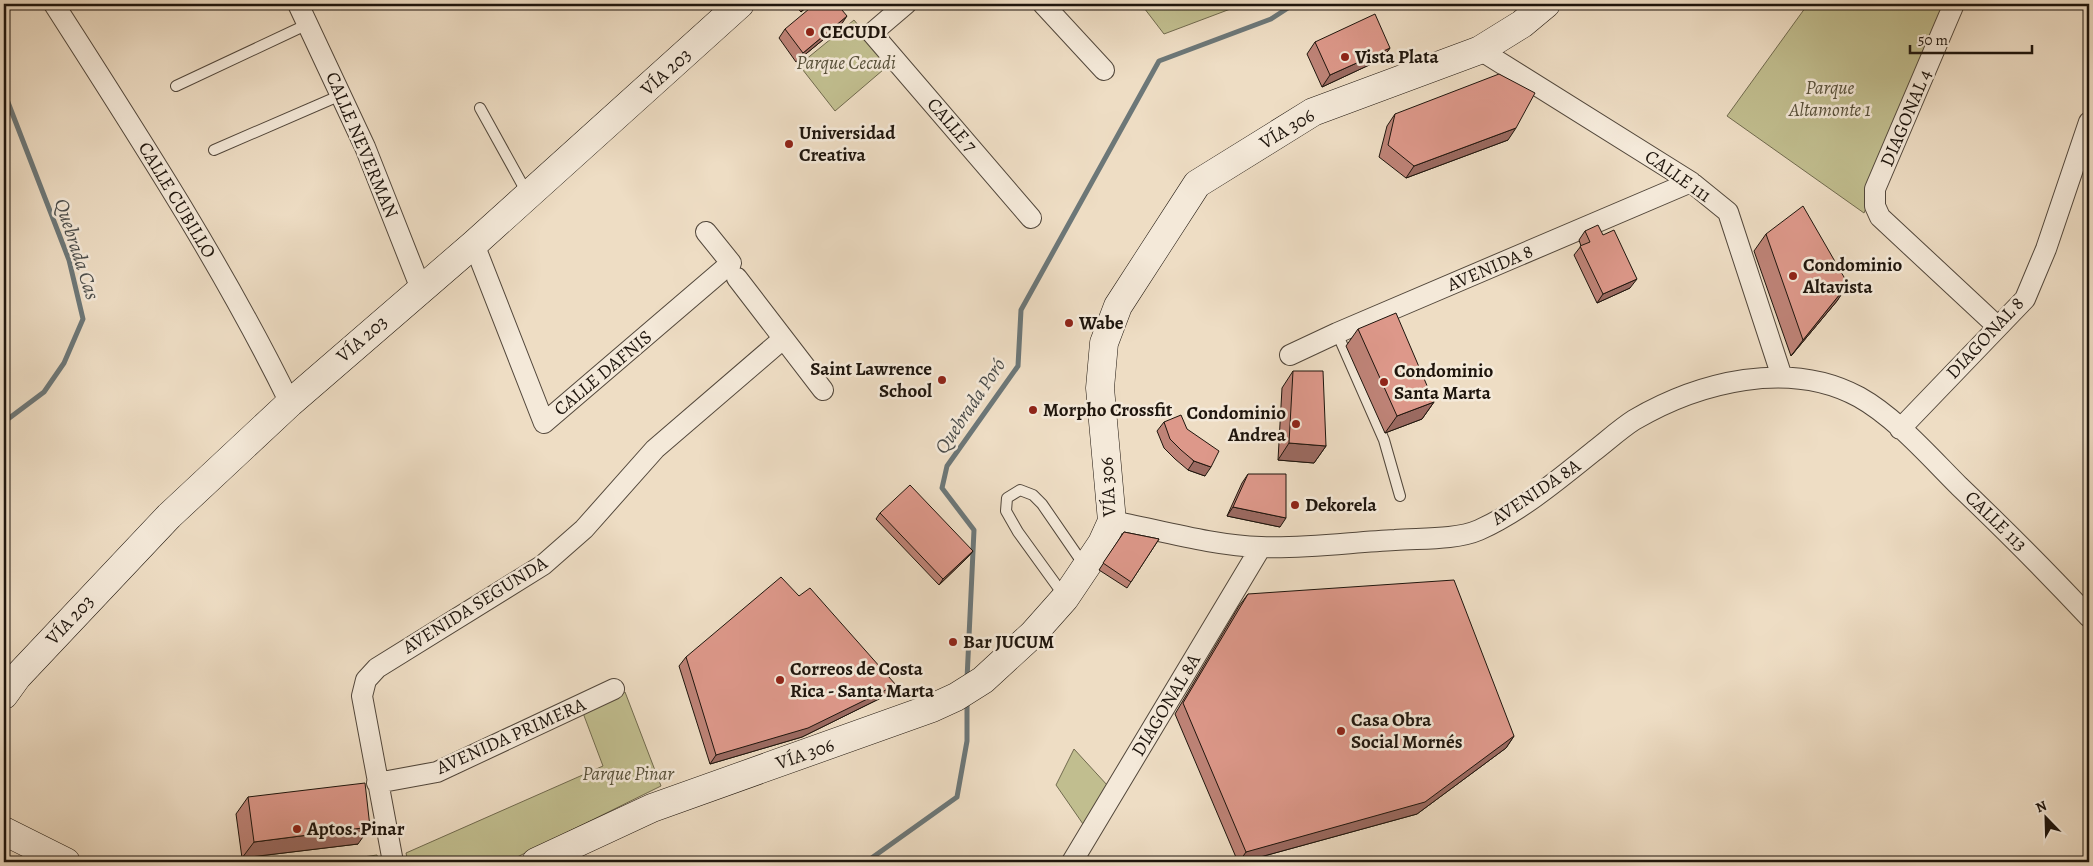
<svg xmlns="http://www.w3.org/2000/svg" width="2093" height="866" font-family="Alegreya,serif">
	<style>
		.green { fill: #c1be8f; stroke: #706a4e }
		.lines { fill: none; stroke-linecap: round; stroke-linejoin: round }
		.stream { stroke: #6c7778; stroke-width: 5 }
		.lane-casing { stroke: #52473b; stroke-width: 12 }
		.street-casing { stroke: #52473b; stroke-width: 22 }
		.secondary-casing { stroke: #1e150d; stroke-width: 29 }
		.lane { stroke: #f4e9d9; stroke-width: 10 }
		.street { stroke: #f4e9d9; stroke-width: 20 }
		.secondary { stroke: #f4e9d9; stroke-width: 28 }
		.wall { fill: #be8377; stroke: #1e150d }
		.shaded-wall { fill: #9b6a61; stroke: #1e150d }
		.building { fill: #dd988a; stroke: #1e150d }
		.poi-dot { fill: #8f2418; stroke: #f4e9d9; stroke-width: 2 }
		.labels { text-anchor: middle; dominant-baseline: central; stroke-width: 5; stroke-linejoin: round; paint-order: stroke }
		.poi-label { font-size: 19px; font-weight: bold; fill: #1e150d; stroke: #f4e9d9; text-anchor: start }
		.park-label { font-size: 19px; font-style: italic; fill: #57503a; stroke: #f4e9d9 }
		.street-label { font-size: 19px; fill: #1e150d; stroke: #f4e9d9 }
		.water-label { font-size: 20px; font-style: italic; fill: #4c4e4c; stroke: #f4e9d9 }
	</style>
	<rect width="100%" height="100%" fill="#eeddc4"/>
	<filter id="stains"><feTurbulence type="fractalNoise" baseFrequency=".004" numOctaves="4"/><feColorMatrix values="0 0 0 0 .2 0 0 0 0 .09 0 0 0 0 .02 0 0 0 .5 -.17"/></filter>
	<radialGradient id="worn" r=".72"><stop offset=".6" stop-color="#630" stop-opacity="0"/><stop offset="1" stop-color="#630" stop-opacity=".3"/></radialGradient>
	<path class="green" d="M1141,4H1229L1233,8L1164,34Z
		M1808,4H1948L1864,213L1727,116Z
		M854,20L890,64L835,111L799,65Z
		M625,692L661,786L507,862H408L406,853L603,766L583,713Z
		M1074,749L1108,786L1083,824L1056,785Z
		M377,855L379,862H328Z"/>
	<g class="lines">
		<path class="stream" d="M4,92L69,260L83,319L64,363L44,392L4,422
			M967,679L974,530L942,488L947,466L1018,366L1021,310L1159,61L1271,19L1294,4
			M866,862L957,797L967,741V700"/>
		<defs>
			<path id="lane" d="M176,86L308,24
				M480,108L527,193
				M214,150L341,95
				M1337,333L1384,440L1400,496
				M1065,597L1018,532L1006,511L1007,498L1020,490L1033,495L1042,504L1084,565"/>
			<path id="street" d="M54,4C137,134 222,264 290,403
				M298,4L365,147L421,289
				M906,4L872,33L1031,218
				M1043,4L1104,70
				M1954,4L1875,189V206L1880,217L1997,326
				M1480,50L1691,182L1728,212L1782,377
				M474,244L544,423L731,263L706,232
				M737,278L823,390
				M1290,355L1337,333L1691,182
				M1900,429L2025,299L2046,249L2089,122
				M1112,521C1159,530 1214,546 1261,547C1303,549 1353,542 1395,540C1420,538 1456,540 1479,530C1521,511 1558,480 1594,451C1607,441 1620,429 1634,420C1699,382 1789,359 1859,397C1895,417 1929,456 1959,486C2004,529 2047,572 2089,617
				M377,783L437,772L614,689
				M393,862L362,696L366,680L377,668L543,565L584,529L655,449L783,339
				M1072,862L1261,547"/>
			<path id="secondary" d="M4,695L17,677L169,516L290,403L474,244L740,4
				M4,831L66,862
				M536,862L652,808L932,708L956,697L983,680L1033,634L1065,598L1102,543L1112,521L1100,388L1104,343L1118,306L1197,184L1313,112L1480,50L1522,24L1546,4"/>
		</defs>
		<use href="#lane" class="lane-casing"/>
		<use href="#street" class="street-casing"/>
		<use href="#secondary" class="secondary-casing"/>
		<use href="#lane" class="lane"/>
		<use href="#street" class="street"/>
		<use href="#secondary" class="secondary"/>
	</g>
	<path class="wall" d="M794,4H810L801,12Z
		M841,25L796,62L779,38L785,29Z
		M1315,42L1390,48L1382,59L1322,87L1307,54Z
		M1395,114L1508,140L1406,178L1379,157L1387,126Z
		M1585,231L1603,235L1630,288L1597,303L1574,255L1581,246L1579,240Z
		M1766,234L1848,284L1837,301L1791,356L1754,251Z
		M1358,329L1434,402L1422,419L1385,433L1346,346Z
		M1293,371L1326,446L1314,463L1278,460L1282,388Z
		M1164,422L1205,476L1188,470L1175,459L1164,448L1157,431Z
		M1248,474L1280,527L1227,516L1242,483Z
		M880,513L973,551L968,557L939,585L876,519Z
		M1124,532L1159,539L1127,588L1099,570Z
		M1248,594L1514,736L1506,748L1417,814L1242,862H1238L1175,714L1239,606Z
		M799,596L889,694L802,737L710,764L679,666L686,657Z
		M248,797L358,844L242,858L236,814Z"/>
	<path class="shaded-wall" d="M807,4H810L801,12Z
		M847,16L841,25L796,62L803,53Z
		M1390,48L1382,59L1322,87L1330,75Z
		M1516,128L1508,140L1406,178L1414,166Z
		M1637,279L1630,288L1597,303L1603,294Z
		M1848,284L1837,301L1791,356L1803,340Z
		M1434,402L1422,419L1385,433L1397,416Z
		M1289,443L1326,446L1314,463L1278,460Z
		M1194,461L1211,467L1205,476L1188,470Z
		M1233,507L1286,518L1280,527L1227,516Z
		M973,551L968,557L939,585L943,579Z
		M896,685L889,694L802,737L710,764L716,755Z
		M1514,736L1506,748L1417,814L1242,862H1239L1246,852Z
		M370,827L358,844L242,858L254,842Z"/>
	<path class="building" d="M815,4H837L847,16L803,53L785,29Z
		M1375,14L1390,48L1330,75L1315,42Z
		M1499,74L1535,93L1516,128L1414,166L1388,145L1395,114Z
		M1803,206L1848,284L1803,340L1766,234Z
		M1598,225L1603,235L1614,230L1637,279L1603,294L1580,246L1590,242L1585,231Z
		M1396,313L1434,402L1397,416L1358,329Z
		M1293,371H1323L1326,446L1289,443Z
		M1181,415L1187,429L1219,451L1211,467L1194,461L1181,450L1170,439L1164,422Z
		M1248,474H1286V518L1233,507Z
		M910,485L973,551L943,579L880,513Z
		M1124,532L1159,539L1131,582L1103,563Z
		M781,577L799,596L810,588L896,685L808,728L716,755L686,657Z
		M1454,580L1514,736L1425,802L1246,852L1183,703L1248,594Z
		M365,783L370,827L254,842L248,797Z"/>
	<g class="poi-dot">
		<circle cx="810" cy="32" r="5"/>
		<circle cx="1345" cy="57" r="5"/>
		<circle cx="789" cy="144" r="5"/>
		<circle cx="1793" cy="276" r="5"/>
		<circle cx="1069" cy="323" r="5"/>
		<circle cx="942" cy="380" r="5"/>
		<circle cx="1384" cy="382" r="5"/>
		<circle cx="1033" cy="410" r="5"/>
		<circle cx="1296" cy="424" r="5"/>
		<circle cx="1295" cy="505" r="5"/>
		<circle cx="953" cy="642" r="5"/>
		<circle cx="780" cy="680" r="5"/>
		<circle cx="1341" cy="731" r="5"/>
		<circle cx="297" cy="829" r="5"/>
	</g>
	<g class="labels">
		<g class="poi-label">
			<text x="820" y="32">CECUDI</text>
			<text x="1355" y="57">Vista Plata</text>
			<text x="799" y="133">Universidad<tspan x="799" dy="22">Creativa</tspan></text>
			<text x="1803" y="265">Condominio<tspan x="1803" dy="22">Altavista</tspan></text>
			<text x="1079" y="323">Wabe</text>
			<text x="932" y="369" text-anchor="end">Saint Lawrence<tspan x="932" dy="22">School</tspan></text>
			<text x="1394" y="371">Condominio<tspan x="1394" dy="22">Santa Marta</tspan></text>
			<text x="1043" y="410">Morpho Crossfit</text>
			<text x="1286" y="413" text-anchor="end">Condominio<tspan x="1286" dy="22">Andrea</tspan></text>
			<text x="1305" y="505">Dekorela</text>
			<text x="963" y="642">Bar JUCUM</text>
			<text x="790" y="669">Correos de Costa<tspan x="790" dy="22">Rica - Santa Marta</tspan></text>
			<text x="1351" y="720">Casa Obra<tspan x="1351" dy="22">Social Mornés</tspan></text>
			<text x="307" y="829">Aptos. Pinar</text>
		</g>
		<g class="park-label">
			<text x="846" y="63">Parque Cecudi</text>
			<text x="1830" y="88">Parque<tspan x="1830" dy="22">Altamonte 1</tspan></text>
			<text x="628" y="774">Parque Pinar</text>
		</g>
		<g class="street-label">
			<text transform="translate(666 72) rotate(-42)">VÍA 203</text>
			<text transform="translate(1906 118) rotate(-67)">DIAGONAL 4</text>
			<text transform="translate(952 125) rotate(49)">CALLE 7</text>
			<text transform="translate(1287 129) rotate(-31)">VÍA 306</text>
			<text transform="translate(362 145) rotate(67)">CALLE NEVERMAN</text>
			<text transform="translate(1678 176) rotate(35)">CALLE 111</text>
			<text transform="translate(177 200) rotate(59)">CALLE CUBILLO</text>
			<text transform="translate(1490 268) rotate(-23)">AVENIDA 8</text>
			<text transform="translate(1985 338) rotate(-47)">DIAGONAL 8</text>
			<text transform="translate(362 339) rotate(-41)">VÍA 203</text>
			<text transform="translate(603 373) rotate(-40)">CALLE DAFNIS</text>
			<text transform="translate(1108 487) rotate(-93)">VÍA 306</text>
			<text transform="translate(1536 492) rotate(-34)">AVENIDA 8A</text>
			<text transform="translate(1996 521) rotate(44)">CALLE 113</text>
			<text transform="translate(475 605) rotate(-32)">AVENIDA SEGUNDA</text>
			<text transform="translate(70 620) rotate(-47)">VÍA 203</text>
			<text transform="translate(1166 705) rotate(-59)">DIAGONAL 8A</text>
			<text transform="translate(511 736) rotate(-24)">AVENIDA PRIMERA</text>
			<text transform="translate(805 754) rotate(-19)">VÍA 306</text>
		</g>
		<g class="water-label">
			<text transform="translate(77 249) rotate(72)">Quebrada Cas</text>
			<text transform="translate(970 406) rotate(-56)">Quebrada Poró</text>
		</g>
	</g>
	<rect width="2093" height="866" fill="none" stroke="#eeddc4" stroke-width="20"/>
	<rect x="5" y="5" width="2083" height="856" fill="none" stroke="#1e150d" stroke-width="2.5"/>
	<rect x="10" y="10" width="2073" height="846" fill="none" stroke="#1e150d"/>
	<g transform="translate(2046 818) rotate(337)" stroke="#f4e9d9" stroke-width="4" paint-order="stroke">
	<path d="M0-4L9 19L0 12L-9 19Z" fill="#1e150d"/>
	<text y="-8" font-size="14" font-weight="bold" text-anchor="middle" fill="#1e150d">N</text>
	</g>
	<path d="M1910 45v8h122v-8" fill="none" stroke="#1e150d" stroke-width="2.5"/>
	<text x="1918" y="45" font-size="15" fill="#1e150d" stroke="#f4e9d9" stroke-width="4" paint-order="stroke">50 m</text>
	<rect width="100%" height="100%" filter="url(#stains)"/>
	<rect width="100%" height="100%" fill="url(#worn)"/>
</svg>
